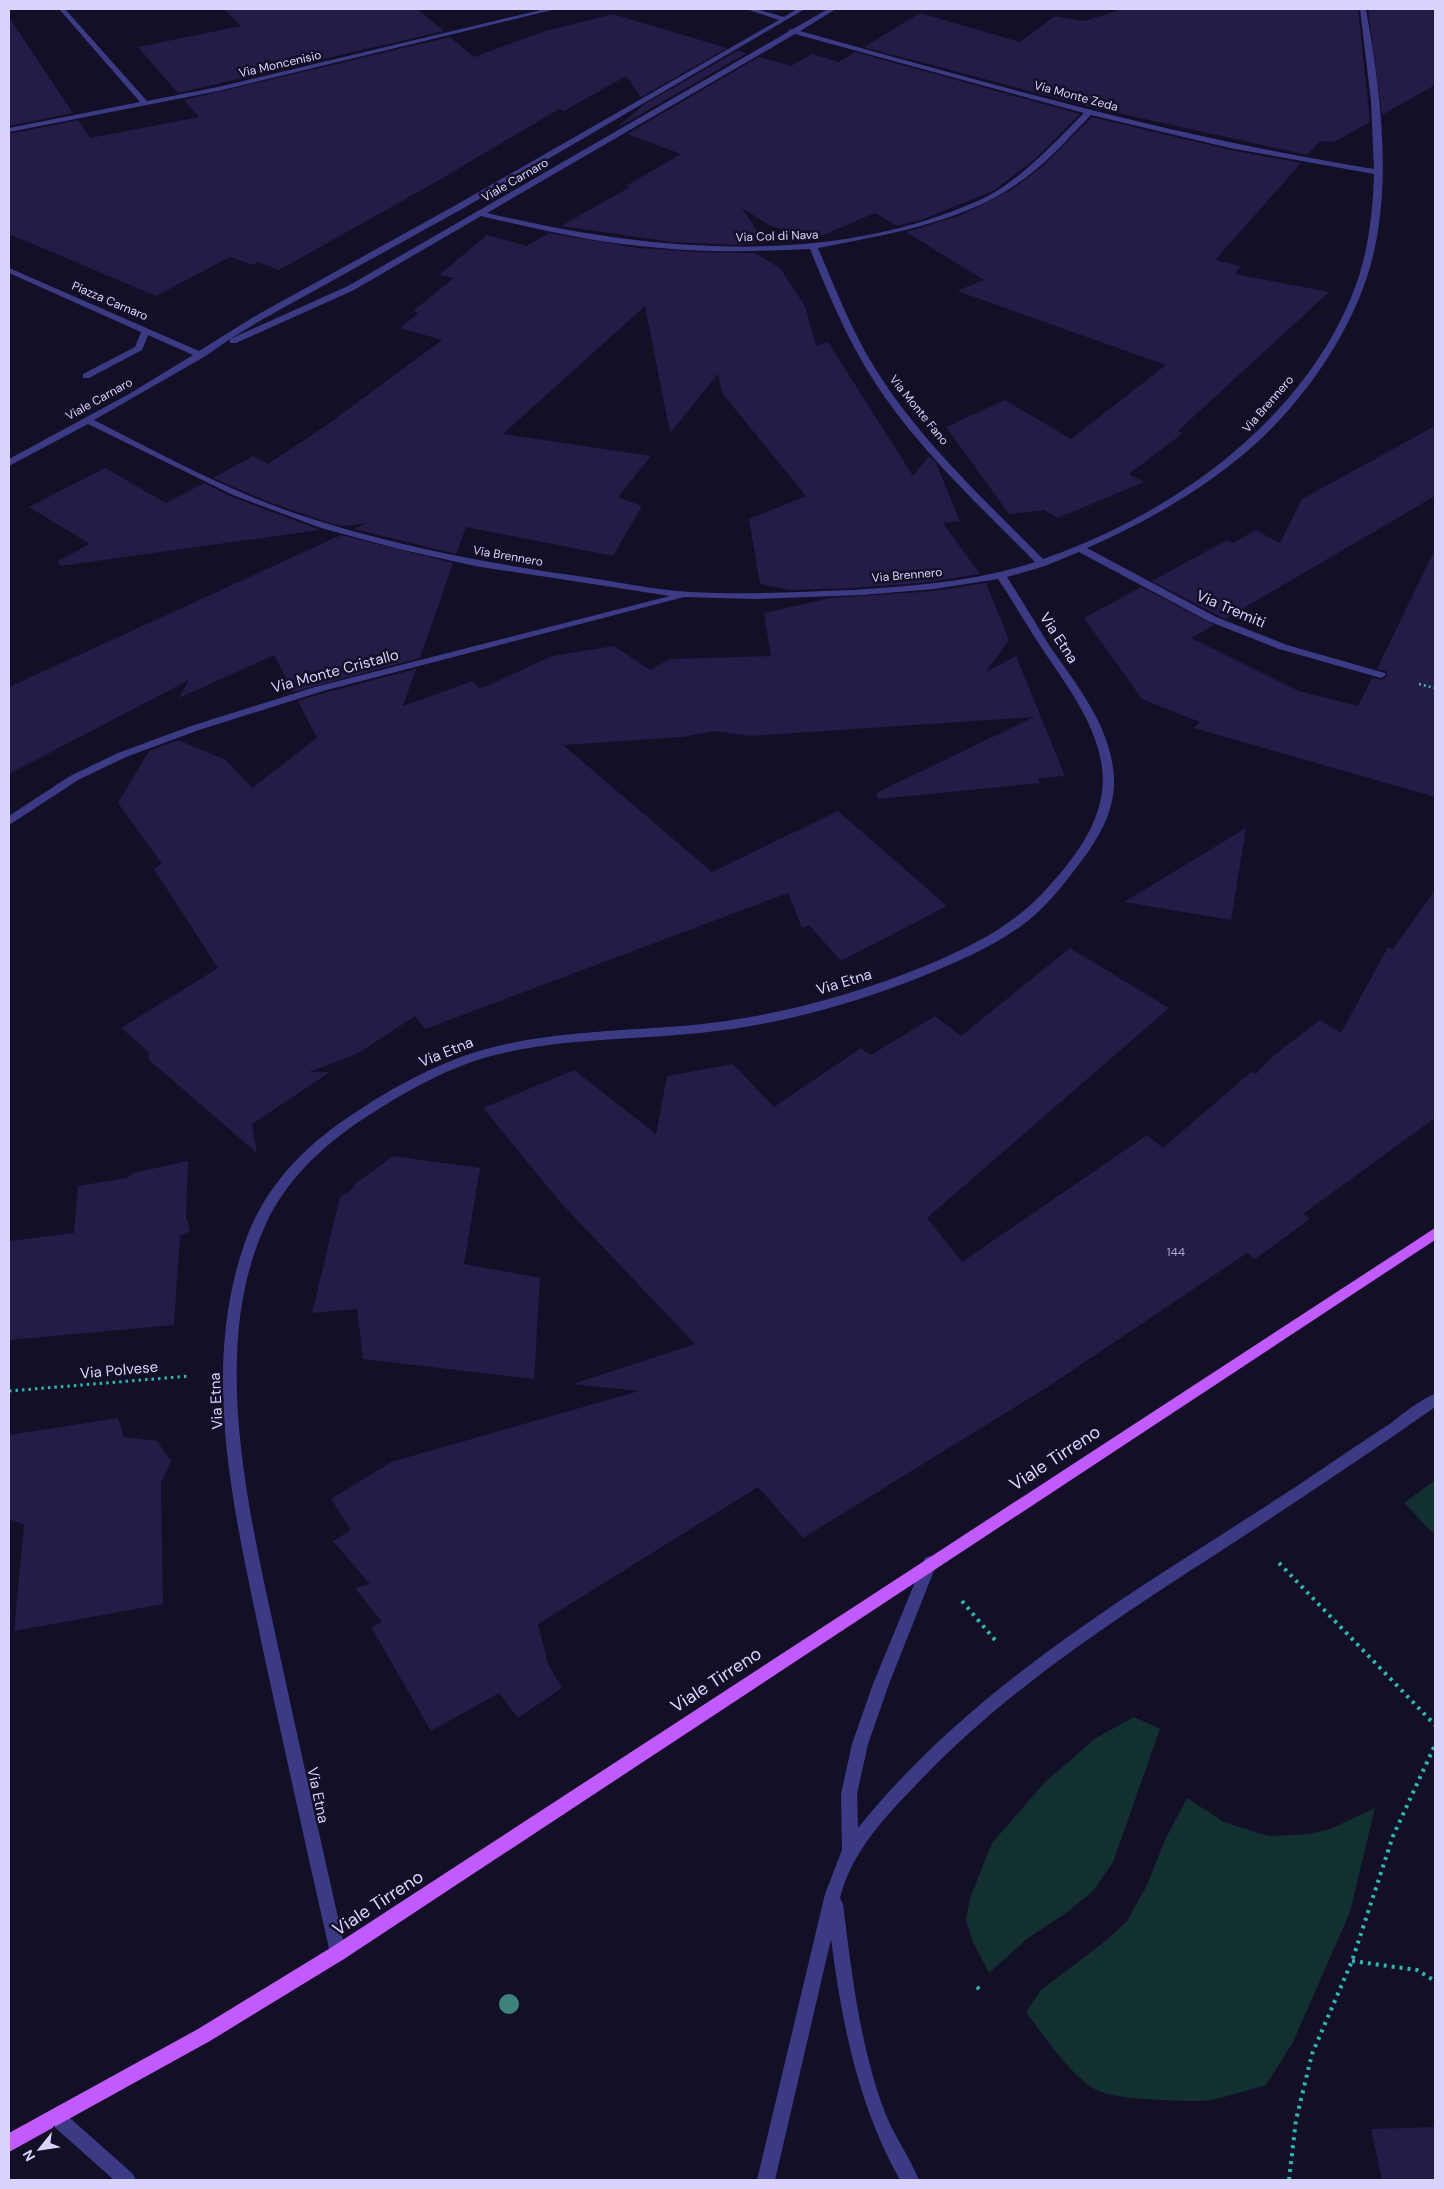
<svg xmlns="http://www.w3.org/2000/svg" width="1444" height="2189" font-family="'DM Sans',sans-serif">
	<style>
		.green { fill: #12302f }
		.building { fill: #241b47 }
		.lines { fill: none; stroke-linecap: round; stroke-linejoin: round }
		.path-far2 { stroke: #2fb8b0; stroke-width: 2.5; stroke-dasharray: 2 3; stroke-linecap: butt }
		.path-far1 { stroke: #2fb8b0; stroke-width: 3; stroke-dasharray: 2.5 4; stroke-linecap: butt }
		.path { stroke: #2fb8b0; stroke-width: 4; stroke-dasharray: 3 5; stroke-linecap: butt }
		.minor { fill: #3d3a85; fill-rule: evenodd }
		.major { fill: #c25bff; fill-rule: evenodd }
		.tree { fill: #3d827b }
		.labels { text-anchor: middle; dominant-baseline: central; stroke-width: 5; stroke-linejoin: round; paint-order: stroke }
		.far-street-label { font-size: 12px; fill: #d9d4ff; stroke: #130f26 }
		.number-label { font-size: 12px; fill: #aca6d1 }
		.street-label { font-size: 15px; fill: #d9d4ff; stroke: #130f26 }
		.near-street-label { font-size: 18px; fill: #d9d4ff; stroke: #130f26 }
	</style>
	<rect width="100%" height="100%" fill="#130f26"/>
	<path class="green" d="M1435,1480V1535L1404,1503Z
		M1134,1717L1160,1729L1113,1862L1093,1891L1066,1913L1028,1938L989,1973L973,1942L966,1920L970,1898L992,1843L1045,1782L1096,1738Z
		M1187,1798L1224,1822L1268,1836L1309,1834L1330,1829L1375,1808L1350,1912L1293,2042L1266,2085C1248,2090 1229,2096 1211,2100C1193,2103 1117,2099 1101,2092C1074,2081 1044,2036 1026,2012L1041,1990L1108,1939L1127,1921L1146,1887L1165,1840Z"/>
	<path class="building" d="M224,9H417L444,31L178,93L138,47L241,26Z
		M1123,9H1358L1370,122L1334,142L1320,141L1307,155L1086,106L864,47L920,13L1020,42L1055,16L1084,21Z
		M1368,9H1435V85L1382,115Z
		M613,14L727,48L641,97L626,76L564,111L559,109L434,183L279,270L258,262L253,265L230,257L156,296L9,234V134L78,120L90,138L199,117L184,100L450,37L474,57L542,32Z
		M9,17L73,113L9,126Z
		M737,51L747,53L615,129L645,104Z
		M855,52L1080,114L1034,160L993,191L921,220L897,226L875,213L811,240L769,225L742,208L759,234L754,244L735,245L672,242L561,226L630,187L626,186L681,154L627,134L759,57L791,66L812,54L839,62Z
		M1092,117L1230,150L1301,163L1215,260L1241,266L1235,274L1329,292L1178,431L1183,433L1129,474L1144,482L1058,518L1044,510L1009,514L946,427L1005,400L1071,439L1166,365L957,291L984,280L906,232L959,216L1011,190L1043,166Z
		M549,233L638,248L698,252L755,253L780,268L805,306L816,346L828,342L913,476L929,456L936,463L960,521L943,523L980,574L921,583L852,588L791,590L760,584L749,519L806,496L722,393L718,374L670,433L645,306L503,434L651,456L618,497L642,506L613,556L466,527L456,554L354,529L367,523L344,526L330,523L269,502L213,478L253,456L268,464L324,427L442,340L400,328L419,313L413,311L454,278L439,275L487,235L527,246Z
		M1435,426V496L1225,619L1152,581L1227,540L1233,543L1256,530L1280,543L1302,499Z
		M105,468L166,503L204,483L232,497L320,530L60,566L58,561L90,544L29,507Z
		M341,535L453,563L420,658L293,692L274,655L179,698L189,680L9,774V687Z
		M1435,549V797L1194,728L1200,722L1142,699L1084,618L1141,587L1214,625L1191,638L1299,691L1358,706L1372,678L1382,680L1388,676L1386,671L1377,669Z
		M986,583L1009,640L986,672L1016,656L1065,776L1038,778L1040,783L878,799L876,793L1034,717L750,736L714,731L683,737L563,745L712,872L838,811L947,906L841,961L809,925L802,928L788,893L425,1029L415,1016L357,1054L309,1072H330L252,1124L257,1153L149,1060V1052L121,1028L218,968L154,869L162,864L118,803L149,751L178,740L226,760L252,788L317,738L298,701L324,693L416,669L403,706L473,681L480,689L552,656L614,646L650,670L670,659L771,656L764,613L830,598L934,591Z
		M1246,828L1231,920L1124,902Z
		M1435,890V1118L1303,1214L1310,1219L1255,1259L1247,1253L1049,1386L803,1538L758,1487L538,1624L548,1664L562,1688L518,1718L499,1693L431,1731L371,1627L382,1622L355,1588L370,1584L333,1541L351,1530L331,1499L391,1462L639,1391L573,1384L695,1344L562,1204L483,1108L574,1070L656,1134L667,1076L733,1064L774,1107L861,1048L871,1055L935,1016L961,1036L1070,948L1169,1008L927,1218L962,1262L1147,1135L1163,1148L1251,1072L1256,1074L1273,1056L1320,1020L1341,1033L1388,947L1393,949Z
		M393,1156L480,1168L464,1264L540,1278L534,1379L363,1359L357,1309L312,1313L340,1197L350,1191L355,1184Z
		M188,1161L186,1216L190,1231L180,1236L174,1325L9,1340V1241L74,1233L78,1186L127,1178L133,1173Z
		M118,1418L124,1437L157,1441L171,1461L161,1483L163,1604L14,1631L24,1525L9,1519V1435Z
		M1435,2127V2180H1382L1371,2129Z"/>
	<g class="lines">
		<path class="path-far2" d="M1419,684L1435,688"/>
		<path class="path-far1" d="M9,1391L190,1376"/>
		<path class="path" d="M1279,1563L1435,1725
			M962,1601L995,1640
			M1352,1961L1417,1970L1435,1981
			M977,1987L980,1990
			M1289,2180L1296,2120L1312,2054L1352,1961L1393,1836L1435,1745"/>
		<path class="minor" d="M59,9H65L147,101L218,87L545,9H556L218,91L9,132V128L140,102Z
			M746,9H756L784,17L797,9H805L462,209L263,319L230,339L348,286L788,32L789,30L793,29L828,9H836L800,31C990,84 1179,138 1374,169L1371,101L1360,9H1366C1380,88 1392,177 1373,256C1355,331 1298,411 1239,458C1194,495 1140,525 1087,548L1216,617L1287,645L1385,673L1386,675L1381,678L1279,649L1208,621L1079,552L1045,566L1007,577C1021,599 1035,622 1049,645C1075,683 1107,721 1113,768C1119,806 1099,839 1076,868C1062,887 1047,905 1029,920C998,945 959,961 923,976C851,1005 777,1025 700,1033C631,1040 559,1038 491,1056C443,1069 398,1096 357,1123C319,1149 284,1183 265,1226C206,1355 253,1528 281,1660C302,1758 324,1855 346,1953L344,1959L338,1961L332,1959L330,1953C307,1852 285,1751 263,1650C236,1518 199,1376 244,1245C262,1190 303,1147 350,1116C394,1086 442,1060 494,1047C562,1030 633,1031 703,1024C780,1015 853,995 925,966C958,952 993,936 1021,913C1037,901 1050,885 1063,870C1089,838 1109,803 1101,761C1093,718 1064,682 1041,647C1026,624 1013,601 998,579L934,589L861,595L754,599L684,597L323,691L199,730L126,757L78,780L9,825V816L70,776L118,753L191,726L315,687L670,596L475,566L399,549L321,528L233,495L88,424L9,466V459L129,394L193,355L148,335L142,350L89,378H83V374L135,347L141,332L9,273V268L199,351L257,315L456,205L779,20ZM795,34L1084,113C1054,143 1019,182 980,200C826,269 646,251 487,213ZM1091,115L1230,148L1374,174C1373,210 1369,247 1357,282C1309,417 1174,514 1043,559C983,498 918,439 873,365C851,329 835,288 818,248C892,233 973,222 1034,171C1054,155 1072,134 1091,115ZM481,216C540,230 601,244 661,248C711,253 760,251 810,249C826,288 842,327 863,363C907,439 974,500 1035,562C976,582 913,586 852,590C798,592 744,595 691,592C655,590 620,582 584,577C486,563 388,545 294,513C224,489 159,453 94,420L204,357L230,339V343H236L354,290Z
			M1435,1394V1407C1375,1449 1314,1490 1253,1530C1133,1608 1011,1683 913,1788C882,1820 851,1854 840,1898L843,1904C852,1975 860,2048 886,2115C895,2137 910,2158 919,2180H900C858,2105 842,2024 831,1939L775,2180H757L825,1894L842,1850L841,1794L852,1744L873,1684L925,1558L930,1556L935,1558L937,1563L889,1684L868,1744L857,1794L858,1828C976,1681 1141,1588 1297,1486C1328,1465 1359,1444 1391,1423C1404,1413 1419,1400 1435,1394Z
			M56,2108L62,2111L133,2174L136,2180H114L50,2123L47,2117L50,2111Z"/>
		<path class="major" d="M1435,1228V1240L344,1959L210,2041L9,2152V2133L198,2029L332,1947Z"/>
	</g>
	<circle class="tree" cx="509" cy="2004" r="10"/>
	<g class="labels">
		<g class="far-street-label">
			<text transform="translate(280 64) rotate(-13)">Via Moncenisio</text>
			<text transform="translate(1076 96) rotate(15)">Via Monte Zeda</text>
			<text transform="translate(515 180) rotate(-30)">Viale Carnaro</text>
			<text transform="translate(777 236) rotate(-2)">Via Col di Nava</text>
			<text transform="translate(110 301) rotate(23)">Piazza Carnaro</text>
			<text transform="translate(99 399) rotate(-29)">Viale Carnaro</text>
			<text transform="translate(1268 404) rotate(-49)">Via Brennero</text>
			<text transform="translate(919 410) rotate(51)">Via Monte Fano</text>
			<text transform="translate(508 556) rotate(10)">Via Brennero</text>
			<text transform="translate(907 575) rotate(-5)">Via Brennero</text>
		</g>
		<g class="number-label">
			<text x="1176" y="1252">144</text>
		</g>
		<g class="street-label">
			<text transform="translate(1231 609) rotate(23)">Via Tremiti</text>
			<text transform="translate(1059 638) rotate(57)">Via Etna</text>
			<text transform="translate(335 671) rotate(-15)">Via Monte Cristallo</text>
			<text transform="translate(844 982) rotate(-17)">Via Etna</text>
			<text transform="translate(446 1052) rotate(-22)">Via Etna</text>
			<text transform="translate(119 1370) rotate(-5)">Via Polvese</text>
			<text transform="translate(216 1401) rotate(-93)">Via Etna</text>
			<text transform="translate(318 1795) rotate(78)">Via Etna</text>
		</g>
		<g class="near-street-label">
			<text transform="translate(1055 1458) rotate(-33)">Viale Tirreno</text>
			<text transform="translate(716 1680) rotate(-33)">Viale Tirreno</text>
			<text transform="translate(378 1903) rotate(-33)">Viale Tirreno</text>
		</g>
	</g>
	<rect width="1444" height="2189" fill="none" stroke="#d9d4ff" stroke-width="20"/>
	<g transform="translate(40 2149) rotate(240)" stroke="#130f26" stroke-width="4" paint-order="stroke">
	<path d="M0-4L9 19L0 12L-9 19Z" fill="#d9d4ff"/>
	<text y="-8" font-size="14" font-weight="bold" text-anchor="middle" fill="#d9d4ff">N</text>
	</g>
</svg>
